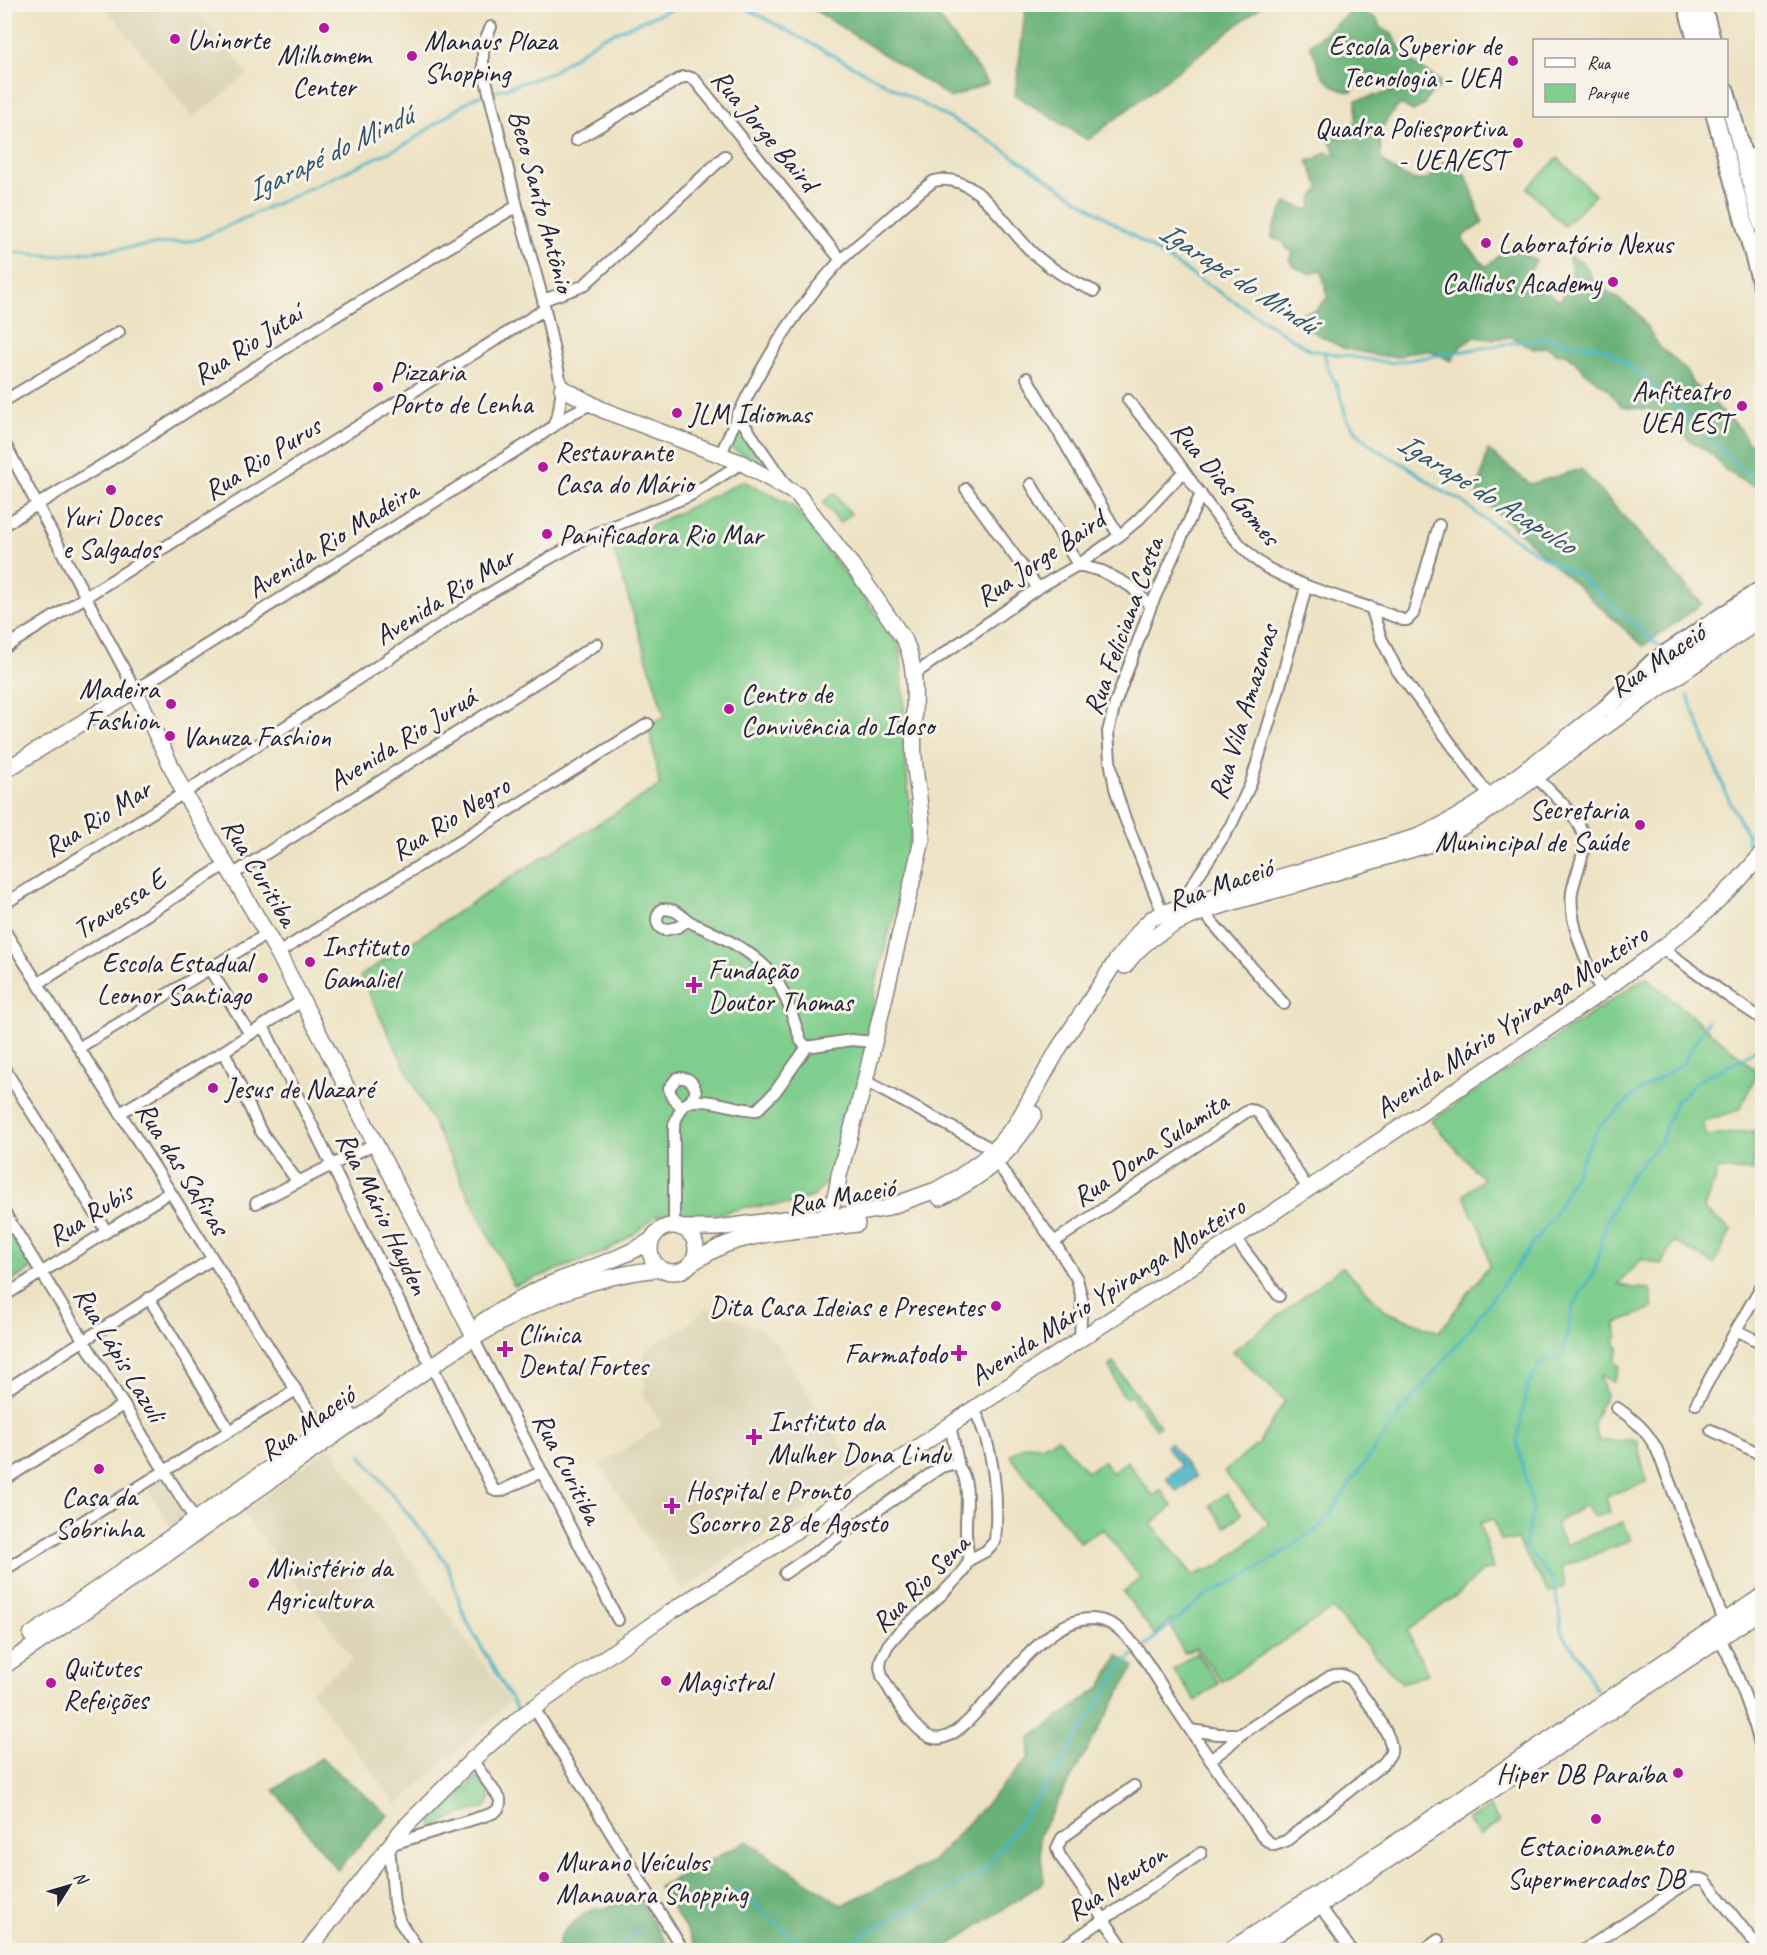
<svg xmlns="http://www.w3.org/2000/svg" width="1767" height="1955" font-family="Caveat,sans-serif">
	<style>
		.built { fill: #dcd4b5 }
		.green { fill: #80ce8d; stroke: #517864; stroke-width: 1.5 }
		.forest { fill: #68b178; stroke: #456a5a; stroke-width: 1.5 }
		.water { fill: #4ab5c7; stroke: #366c81; stroke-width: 1.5 }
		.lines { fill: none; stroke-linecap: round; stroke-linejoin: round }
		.stream { stroke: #4ab5c7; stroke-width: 3 }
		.street-casing { stroke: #88827f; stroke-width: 14 }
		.secondary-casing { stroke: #88827f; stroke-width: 18 }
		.primary-casing { stroke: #88827f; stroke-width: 20 }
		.street { stroke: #fff; stroke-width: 10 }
		.secondary { stroke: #fff; stroke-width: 15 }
		.primary { stroke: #fff; stroke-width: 16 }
		.poi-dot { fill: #b5179e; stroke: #f7f3e8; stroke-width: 2 }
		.labels { text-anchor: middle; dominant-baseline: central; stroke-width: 6; stroke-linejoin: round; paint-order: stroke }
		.poi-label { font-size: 28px; fill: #22223b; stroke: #f7f3e8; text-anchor: start }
		.street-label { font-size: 28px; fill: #22223b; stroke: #f7f3e8 }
		.water-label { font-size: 30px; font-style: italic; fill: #30556c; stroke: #f7f3e8 }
	</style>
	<rect width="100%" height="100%" fill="#f7f3e8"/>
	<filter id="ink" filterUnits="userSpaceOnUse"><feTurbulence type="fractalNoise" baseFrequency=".0167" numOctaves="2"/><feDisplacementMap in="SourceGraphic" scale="12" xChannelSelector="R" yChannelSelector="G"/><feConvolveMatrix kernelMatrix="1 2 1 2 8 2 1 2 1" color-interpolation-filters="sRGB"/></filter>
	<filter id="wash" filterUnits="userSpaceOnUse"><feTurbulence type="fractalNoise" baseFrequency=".008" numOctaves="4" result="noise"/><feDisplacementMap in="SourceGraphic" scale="24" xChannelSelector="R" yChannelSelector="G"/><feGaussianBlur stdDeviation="1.35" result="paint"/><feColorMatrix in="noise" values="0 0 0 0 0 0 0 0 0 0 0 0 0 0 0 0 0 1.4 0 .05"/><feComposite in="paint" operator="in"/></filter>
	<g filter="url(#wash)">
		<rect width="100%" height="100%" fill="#ede2c3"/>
		<path class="built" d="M104,5H192L248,74L193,118Z
			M705,1308L760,1328L773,1339L859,1472L746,1549L744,1547L682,1591L600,1465L662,1425L643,1393L645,1385L642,1360L645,1352L654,1344L686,1327Z
			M330,1447L510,1702L397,1805L311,1691L353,1659L243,1513Z
			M162,1478L185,1516L171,1527L147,1488Z"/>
		<path class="green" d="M1558,158L1595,195L1564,226L1527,188Z
			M739,425L766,460L763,464L730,448Z
			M743,481L792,505L881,620L900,649L904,696L905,756L912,830L898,900L877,978L859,1095L834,1174L814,1196L791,1204L746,1207L718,1214L657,1215L634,1234L605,1252L514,1286L360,976L516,874L660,786L648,724L665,717L612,545Z
			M834,493L851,514L840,523L823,502Z
			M1646,977L1758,1072L1739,1110L1704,1121L1706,1136L1754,1131L1753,1171L1718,1169L1704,1209L1731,1231L1714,1264L1674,1241L1661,1265L1642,1259L1618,1284L1632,1288L1650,1289L1653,1308L1616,1323L1617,1335L1614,1342L1619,1348L1614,1362L1620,1366L1613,1382L1600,1375L1606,1395L1593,1423L1599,1441L1637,1440L1646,1482L1606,1496L1610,1513L1594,1517L1585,1505L1555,1524L1565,1545L1623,1522L1631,1540L1563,1566L1564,1586L1549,1593L1517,1540H1501L1493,1519L1480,1523L1493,1569L1481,1572L1461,1592L1407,1631L1428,1674L1402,1683L1332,1609L1222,1681L1196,1648L1184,1653L1173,1632L1171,1620L1155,1635L1123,1592L1141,1578L1103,1529L1080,1542L1016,1464L1010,1455L1025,1445L1042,1446L1058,1438L1087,1472L1103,1461L1112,1473L1127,1461L1153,1496L1161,1490L1173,1506L1151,1524L1193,1575L1216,1567L1241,1549L1269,1523L1224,1472L1258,1444L1285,1401L1233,1351L1342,1267L1387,1312L1439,1332L1490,1264L1482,1231L1473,1217L1464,1195L1483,1179L1431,1121Z
			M4,1216L36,1266L5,1285H4Z
			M1113,1363L1160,1426L1156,1429L1130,1395L1126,1398C1123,1394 1119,1390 1117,1385C1113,1376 1116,1376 1109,1366Z
			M1226,1493L1242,1514L1225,1527L1210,1505Z
			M1196,1652L1219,1683L1196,1701L1173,1670Z
			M477,1777C485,1787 495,1794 486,1807L456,1816L436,1826L432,1825V1820Z
			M1489,1806L1499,1822L1479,1836L1468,1821Z"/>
		<path class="forest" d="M807,5H930L988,83L951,98Z
			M1090,5L1113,8L1117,4L1263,5L1088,140L1015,95L1026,5Z
			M1355,8L1377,19L1380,27L1392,34L1398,45L1415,64L1440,81V87L1428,97L1423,106L1413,111L1401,104C1380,124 1379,130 1381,159C1389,168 1416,187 1428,178C1432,176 1434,170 1438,167C1441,164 1446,161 1450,159C1475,179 1471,196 1483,223L1464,235L1463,240L1486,267L1511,246L1536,261L1523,284V288L1535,292L1541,289L1560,301C1573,281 1574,277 1568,254L1586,265L1593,281L1637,312L1661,349L1670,355L1688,373L1692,383L1741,430L1748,443H1762V486L1758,487L1743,481L1725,470L1713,455L1689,440L1670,420L1653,410L1621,406L1608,389L1586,373L1568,355L1556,353L1547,347L1534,349L1512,337L1489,339L1475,337L1461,346L1451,361L1432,351L1408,352L1399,357L1379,356L1343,348L1310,330L1297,320L1302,313L1316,310L1328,297L1321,269L1310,274L1296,268L1289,260L1293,252L1287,249L1283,242L1272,238L1273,228L1286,203L1310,210L1313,197L1320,188L1307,161L1316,159L1325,152L1337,155L1328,138L1339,124L1350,126L1356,121V100L1391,92L1379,75L1363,73L1352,92C1344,92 1341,90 1334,86C1315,72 1320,64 1310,45Z
			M1488,450L1530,484L1581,469L1702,604L1643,646L1477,494Z
			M1118,1655L1134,1667L1039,1835L1044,1882L942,1950H699L659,1887L747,1841L842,1905L932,1862L1029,1758L1030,1738L1101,1687Z
			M321,1758L388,1815L337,1870L274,1790Z
			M638,1898L671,1950H556L560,1937L567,1928L584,1914L595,1909L606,1908L618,1902Z"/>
		<path class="water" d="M1170,1443L1196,1477L1177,1492L1166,1478L1181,1466L1166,1446Z"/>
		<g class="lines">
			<path class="stream" d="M738,4L986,138L1177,265L1310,350L1391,363L1542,338L1605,348L1665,394L1745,474L1762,473
				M493,92L549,74L601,38L683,4
				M4,251L52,256L197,240L408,143L473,98L486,94
				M1324,352L1327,366L1338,388L1347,419L1357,432L1376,449L1407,466L1440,490L1462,501L1481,517L1556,565L1577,574L1660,647
				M1688,696L1727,796L1747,834L1748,850
				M361,1455L446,1562L466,1620L519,1713
				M1141,1649L1203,1598L1267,1563L1320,1527L1400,1413L1460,1341L1554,1216L1597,1129L1636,1093L1682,1064L1708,1021
				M1596,1689L1578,1655L1562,1633L1558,1603L1553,1581L1525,1545L1533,1510L1517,1443L1526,1392L1539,1365L1563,1354L1572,1308L1595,1270L1606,1222L1629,1178L1660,1142L1675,1102L1699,1080L1739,1061L1762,1045
				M704,1897L740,1891L788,1934L815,1950
				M617,1950L640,1928
				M837,1950L890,1920L983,1872L1053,1776L1123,1664L1136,1653"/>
		</g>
	</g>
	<g filter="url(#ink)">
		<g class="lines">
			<defs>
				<path id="street" d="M491,27L483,45V68L517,206L543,300L562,388L559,410L553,427
					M576,140L683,77H688L694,79L841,260
					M1744,155L1762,153
					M543,300L583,286L725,156
					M1027,378L1119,536
					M1128,400C1146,423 1167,446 1184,471C1204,499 1242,556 1271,570C1313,592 1359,602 1403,620H1407L1413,614L1439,525
					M4,401L119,332
					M737,414L788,488
					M4,442L135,690L541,435L571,414L591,404
					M721,454C750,383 788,317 840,261C854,247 870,235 885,222C901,208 917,193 934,181C977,170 1007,230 1035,255C1052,270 1073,282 1094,291
					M1031,484L1078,565L1102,571L1130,586L1151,606
					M966,489L1038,588
					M4,525L132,447L321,325L517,206
					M1371,607L1381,638L1397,670L1490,797
					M4,648L545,309
					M913,675L1038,588L1078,565L1119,536L1139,519L1184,471
					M1536,777C1550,791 1573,811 1581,829C1590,848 1575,873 1572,892C1568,922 1587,965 1602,992
					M232,875L597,644
					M4,904L184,793L475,602L539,564L594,534L689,496L742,463
					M1178,907L1231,825L1251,783L1278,693L1306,587
					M1203,912L1284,1004
					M1165,919L1124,816L1115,788L1110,760L1108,732L1115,704L1151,606L1201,494
					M687,921L678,927L664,930C655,926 655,916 662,909C680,909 680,917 694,924C722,936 761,955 777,981C788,999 794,1021 801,1041L807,1047
					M4,930L322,1431
					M1662,948L1729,997L1762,1019
					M278,953L648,724
					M209,968L250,1034
					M39,983L225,865
					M263,1026L427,1358
					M80,1047L267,934
					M224,1051L260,1130L298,1182
					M4,1068L107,1232
					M865,1081L994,1150
					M682,1108L671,1095L669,1088L677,1078C689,1077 693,1081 696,1092L689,1102
					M120,1113L224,1051L303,1000
					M997,1163L1054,1242L1077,1279L1082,1299L1080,1338
					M256,1203L376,1143
					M4,1212L195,1520
					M674,1227V1125C677,1118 679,1109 686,1104C700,1094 740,1111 757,1110L775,1092L807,1047L851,1040L874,1042
					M1235,1238L1279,1296
					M1054,1242L1249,1110L1255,1111L1259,1113L1308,1189
					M4,1296L170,1192
					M149,1298L229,1430
					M1736,1330L1762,1343
					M473,1338L618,1620
					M432,1366L493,1489L496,1491H501L541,1472
					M4,1391L212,1259
					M1696,1404L1736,1330L1762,1285
					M1617,1408C1635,1420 1647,1431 1657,1450L1724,1621
					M974,1409C994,1447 999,1498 995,1541L986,1551L969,1560L962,1573L941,1595L899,1632L888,1645L881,1659L880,1667L882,1676C891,1693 914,1733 933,1738C977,1749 1042,1586 1113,1625C1133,1636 1158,1680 1171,1701C1200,1745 1230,1789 1260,1833L1266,1840L1274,1845L1286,1841L1383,1764C1386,1760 1390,1756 1391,1752C1395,1735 1361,1694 1352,1680C1344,1674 1339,1674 1331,1676L1241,1734L1226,1748L1210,1760
					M950,1425L959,1467
					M1711,1430L1762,1455
					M4,1480L123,1405
					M4,1570L296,1390
					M785,1573L941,1467L953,1464L959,1467C972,1484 965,1512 966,1532C966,1541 968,1551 969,1560
					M1720,1638C1738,1675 1753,1712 1762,1753
					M534,1708L683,1950
					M1190,1730L1218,1734H1241
					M1320,1906L1351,1950
					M419,1950L400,1922L394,1903L389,1845L484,1816C494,1813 501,1811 500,1799L472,1760
					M1059,1950L1201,1853
					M1125,1950L1060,1856L1057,1848L1062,1838L1134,1786
					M1424,1950L1438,1940
					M1584,1950L1693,1879H1702L1706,1881L1760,1950"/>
				<path id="secondary" d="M562,388L603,410L742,463L798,495L864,581L905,641C921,676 911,719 914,757C916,785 923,812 922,840L865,1081L839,1175C837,1193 834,1208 820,1221
					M4,771L135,690L184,793L278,953L470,1329
					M1125,966C1160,914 1238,902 1294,885C1340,871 1385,857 1430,844C1484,819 1530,781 1578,746C1639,702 1700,660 1762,619
					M940,1198C980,1179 1012,1154 1034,1114
					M650 1249a23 23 0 1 1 46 0a23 23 0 1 1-46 0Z
					M681,1228H718L784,1219L840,1216L883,1209L936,1190L959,1177L981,1161L994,1150L1016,1124L1059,1048L1116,961L1142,928L1151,919L1178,907L1417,837C1488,806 1544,754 1605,708C1655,671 1710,640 1762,606
					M690,1264C702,1257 714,1249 727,1244C765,1230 816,1230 857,1224
					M482,1322C502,1309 522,1297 543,1287C579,1271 618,1261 652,1240
					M31,1635L348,1413
					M4,1666L116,1590L452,1352C517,1310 583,1275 662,1269
					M308,1950L401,1831L472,1760L522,1716L670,1612L750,1562L978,1406L1235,1238L1602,992L1662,948L1695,922L1738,881L1762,854
					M1230,1950L1392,1845L1762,1596
					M1253,1950L1762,1610"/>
				<path id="primary" d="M1686,4L1696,40
					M1702,4L1712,40
					M1726,91L1762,225
					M1715,116L1762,287
					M1607,707L1653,662L1762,589"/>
			</defs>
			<use href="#street" class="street-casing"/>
			<use href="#secondary" class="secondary-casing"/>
			<use href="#primary" class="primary-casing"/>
			<use href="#street" class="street"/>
			<use href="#secondary" class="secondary"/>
			<use href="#primary" class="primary"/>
		</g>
	</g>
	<g class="poi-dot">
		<circle cx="324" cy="28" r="6"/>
		<circle cx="175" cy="39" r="6"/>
		<circle cx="412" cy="56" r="6"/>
		<circle cx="1513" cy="61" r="6"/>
		<circle cx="1518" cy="143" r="6"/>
		<circle cx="1486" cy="243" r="6"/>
		<circle cx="1613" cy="282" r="6"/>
		<circle cx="378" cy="387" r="6"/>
		<circle cx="1742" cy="406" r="6"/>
		<circle cx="677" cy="413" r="6"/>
		<circle cx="543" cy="467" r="6"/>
		<circle cx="111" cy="490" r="6"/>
		<circle cx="547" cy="534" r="6"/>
		<circle cx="171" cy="704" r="6"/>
		<circle cx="729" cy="709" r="6"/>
		<circle cx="170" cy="736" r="6"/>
		<circle cx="1640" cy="825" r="6"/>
		<circle cx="310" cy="962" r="6"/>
		<circle cx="263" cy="978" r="6"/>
		<path d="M691 976h6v6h6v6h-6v6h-6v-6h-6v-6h6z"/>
		<circle cx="213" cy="1088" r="6"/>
		<circle cx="996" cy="1306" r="6"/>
		<path d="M502 1340h6v6h6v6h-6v6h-6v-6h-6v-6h6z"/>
		<path d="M956 1344h6v6h6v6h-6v6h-6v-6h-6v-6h6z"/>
		<path d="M751 1428h6v6h6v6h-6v6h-6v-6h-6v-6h6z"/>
		<circle cx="99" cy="1469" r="6"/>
		<path d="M669 1497h6v6h6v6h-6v6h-6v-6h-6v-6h6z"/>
		<circle cx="254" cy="1583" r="6"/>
		<circle cx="666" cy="1681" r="6"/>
		<circle cx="51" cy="1683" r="6"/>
		<circle cx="1678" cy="1773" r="6"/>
		<circle cx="1596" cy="1819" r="6"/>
		<circle cx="544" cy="1877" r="6"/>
	</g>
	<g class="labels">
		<g class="poi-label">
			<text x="187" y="39">Uninorte</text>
			<text x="424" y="40">Manaus Plaza<tspan x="424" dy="32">Shopping</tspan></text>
			<text x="1501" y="45" text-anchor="end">Escola Superior de<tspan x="1501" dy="32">Tecnologia - UEA</tspan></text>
			<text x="324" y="54" text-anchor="middle">Milhomem<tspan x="324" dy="32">Center</tspan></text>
			<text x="1506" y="127" text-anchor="end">Quadra Poliesportiva<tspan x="1506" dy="32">- UEA/EST</tspan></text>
			<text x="1498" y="243">Laboratório Nexus</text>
			<text x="1601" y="282" text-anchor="end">Callidus Academy</text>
			<text x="390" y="371">Pizzaria<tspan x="390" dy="32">Porto de Lenha</tspan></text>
			<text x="1730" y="390" text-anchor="end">Anfiteatro<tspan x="1730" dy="32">UEA EST</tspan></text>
			<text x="689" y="413">JLM Idiomas</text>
			<text x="555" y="451">Restaurante<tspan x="555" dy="32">Casa do Mário</tspan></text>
			<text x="111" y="516" text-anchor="middle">Yuri Doces<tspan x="111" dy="32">e Salgados</tspan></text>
			<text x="559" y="534">Panificadora Rio Mar</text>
			<text x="159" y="688" text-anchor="end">Madeira<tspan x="159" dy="32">Fashion</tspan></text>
			<text x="741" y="693">Centro de<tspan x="741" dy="32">Convivência do Idoso</tspan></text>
			<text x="182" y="736">Vanuza Fashion</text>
			<text x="1628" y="809" text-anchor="end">Secretaria<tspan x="1628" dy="32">Munincipal de Saúde</tspan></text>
			<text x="322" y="946">Instituto<tspan x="322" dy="32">Gamaliel</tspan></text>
			<text x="251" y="962" text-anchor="end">Escola Estadual<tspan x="251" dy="32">Leonor Santiago</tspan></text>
			<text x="708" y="969">Fundação<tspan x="708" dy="32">Doutor Thomas</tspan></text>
			<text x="225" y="1088">Jesus de Nazaré</text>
			<text x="984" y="1306" text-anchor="end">Dita Casa Ideias e Presentes</text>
			<text x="518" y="1333">Clínica<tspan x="518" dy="32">Dental Fortes</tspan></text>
			<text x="947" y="1353" text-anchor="end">Farmatodo</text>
			<text x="768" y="1421">Instituto da<tspan x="768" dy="32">Mulher Dona Lindu</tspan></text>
			<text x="686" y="1490">Hospital e Pronto<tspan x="686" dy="32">Socorro 28 de Agosto</tspan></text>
			<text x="99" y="1496" text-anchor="middle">Casa da<tspan x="99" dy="32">Sobrinha</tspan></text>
			<text x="266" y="1567">Ministério da<tspan x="266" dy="32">Agricultura</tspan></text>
			<text x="63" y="1667">Quitutes<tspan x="63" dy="32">Refeições</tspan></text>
			<text x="678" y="1681">Magistral</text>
			<text x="1666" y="1773" text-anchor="end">Hiper DB Paraíba</text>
			<text x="1596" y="1846" text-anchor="middle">Estacionamento<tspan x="1596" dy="32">Supermercados DB</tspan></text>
			<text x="556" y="1861">Murano Veículos<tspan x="556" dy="32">Manauara Shopping</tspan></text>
		</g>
		<g class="street-label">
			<text transform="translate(765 130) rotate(50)">Rua Jorge Baird</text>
			<text transform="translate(542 201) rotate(75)">Beco Santo Antônio</text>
			<text transform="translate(247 344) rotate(-33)">Rua Rio Jutaí</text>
			<text transform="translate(262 458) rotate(-32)">Rua Rio Purus</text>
			<text transform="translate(1226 483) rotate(50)">Rua Dias Gomes</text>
			<text transform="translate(332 539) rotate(-32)">Avenida Rio Madeira</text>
			<text transform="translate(1040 558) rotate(-34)">Rua Jorge Baird</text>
			<text transform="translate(444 596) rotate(-32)">Avenida Rio Mar</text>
			<text transform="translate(1123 626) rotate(-70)">Rua Feliciana Costa</text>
			<text transform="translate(1657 660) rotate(-34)">Rua Maceió</text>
			<text transform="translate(1243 712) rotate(-73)">Rua Vila Amazonas</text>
			<text transform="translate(402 739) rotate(-32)">Avenida Rio Juruá</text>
			<text transform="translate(97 818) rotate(-32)">Rua Rio Mar</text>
			<text transform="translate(450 818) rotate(-32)">Rua Rio Negro</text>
			<text transform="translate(260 872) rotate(59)">Rua Curitiba</text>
			<text transform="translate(1220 884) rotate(-19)">Rua Maceió</text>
			<text transform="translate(119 904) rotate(-33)">Travessa E</text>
			<text transform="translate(1511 1021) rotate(-34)">Avenida Mário Ypiranga Monteiro</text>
			<text transform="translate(1150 1149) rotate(-34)">Rua Dona Sulamita</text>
			<text transform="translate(183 1168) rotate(58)">Rua das Safiras</text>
			<text transform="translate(841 1196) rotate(-10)">Rua Maceió</text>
			<text transform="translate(383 1213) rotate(64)">Rua Mário Hayden</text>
			<text transform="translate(90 1214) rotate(-32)">Rua Rubis</text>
			<text transform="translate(1107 1291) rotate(-33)">Avenida Mário Ypiranga Monteiro</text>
			<text transform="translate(120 1354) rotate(59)">Rua Lápis Lazuli</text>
			<text transform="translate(307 1423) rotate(-35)">Rua Maceió</text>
			<text transform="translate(568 1468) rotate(63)">Rua Curitiba</text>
			<text transform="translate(920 1583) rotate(-45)">Rua Rio Sena</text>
			<text transform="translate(1116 1882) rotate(-34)">Rua Newton</text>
		</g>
		<g class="water-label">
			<text transform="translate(329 153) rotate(-26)">Igarapé do Mindú</text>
			<text transform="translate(1238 277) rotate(33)">Igarapé do Mindú</text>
			<text transform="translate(1487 493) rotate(32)">Igarapé do Acapulco</text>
		</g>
	</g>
	<rect width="1767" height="1955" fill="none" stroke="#f7f3e8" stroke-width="24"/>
	<rect x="1533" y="39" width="195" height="78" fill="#f7f3e8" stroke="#a29fa3" stroke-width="1.5"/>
	<rect x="1545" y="58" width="30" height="9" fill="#ffffff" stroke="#a29fa3" stroke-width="1.5"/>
	<text x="1587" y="69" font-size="18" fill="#22223b">Rua</text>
	<rect x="1545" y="84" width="30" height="18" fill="#80ce8d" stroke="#a29fa3" stroke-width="1.5"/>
	<text x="1587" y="99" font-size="18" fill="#22223b">Parque</text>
	<g transform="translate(69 1886) rotate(53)" stroke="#f7f3e8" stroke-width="4.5" paint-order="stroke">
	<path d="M0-4.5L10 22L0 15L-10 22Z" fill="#22223b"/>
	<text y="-9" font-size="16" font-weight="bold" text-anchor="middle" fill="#22223b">N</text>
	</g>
</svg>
